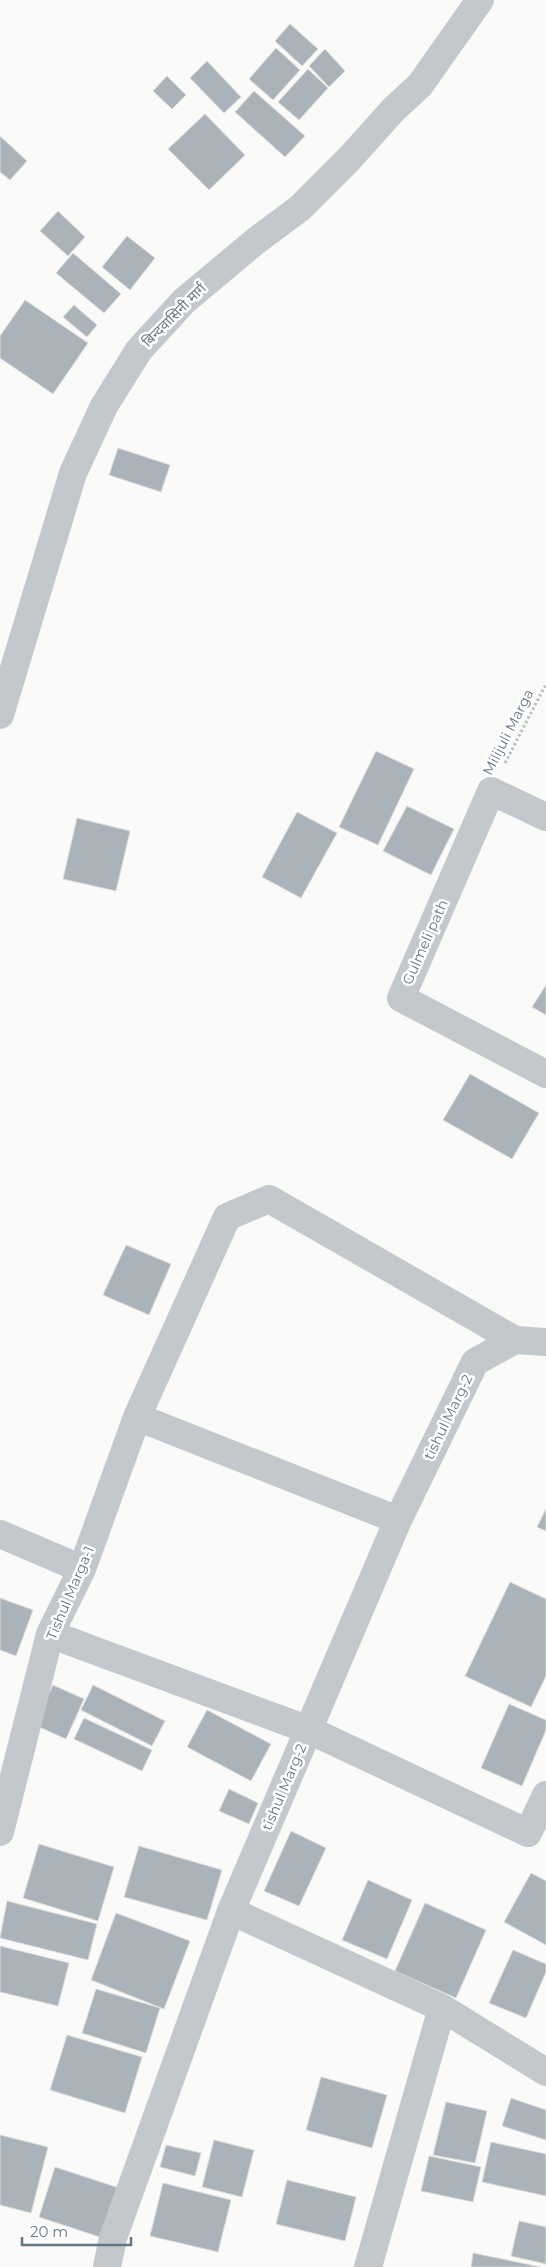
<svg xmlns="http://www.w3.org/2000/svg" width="546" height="2267" font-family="Montserrat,'Noto Sans Devanagari',sans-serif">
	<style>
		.building { fill: #aab3b9; stroke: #dcdcda }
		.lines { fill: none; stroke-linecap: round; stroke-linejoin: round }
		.path { stroke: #bbbfc2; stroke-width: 3; stroke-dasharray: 2.5 2.5; stroke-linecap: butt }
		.street { stroke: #c3c8cc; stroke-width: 28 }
		.labels { text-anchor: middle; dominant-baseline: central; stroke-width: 5; stroke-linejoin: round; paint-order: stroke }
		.street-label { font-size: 14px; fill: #657683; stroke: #fff }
	</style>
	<rect width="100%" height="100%" fill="#fafaf8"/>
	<path class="building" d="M290,24L318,49L302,66L275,41Z
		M276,48L300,70L273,100L249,79Z
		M325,49L345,71L329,87L309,66Z
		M207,61L241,97L224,113L190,78Z
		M308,69L328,88L299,120L278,102Z
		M167,76L186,95L172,109L153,91Z
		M254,91L305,136L285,157L235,112Z
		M205,114L245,155L209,190L168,149Z
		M0,136L27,161L10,180L0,172Z
		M58,211L85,237L68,256L40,231Z
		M127,236L155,258L130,290L102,267Z
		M73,253L121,294L104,313L56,273Z
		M25,300L88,343L53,394L0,358V336Z
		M74,305L97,325L87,337L63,317Z
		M118,448L170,465L161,492L109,475Z
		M376,751L414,769L378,845L339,827Z
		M407,806L454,829L431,875L383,851Z
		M297,812L337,833L301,898L262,877Z
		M77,818L130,831L116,891L63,879Z
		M546,985V1015L532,1007Z
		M470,1074L539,1113L512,1159L443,1120Z
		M126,1245L171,1264L149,1315L103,1295Z
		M546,1509V1531L537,1527Z
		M510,1582L546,1599V1676L531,1707L465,1676Z
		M0,1598L33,1610L16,1656L0,1650Z
		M53,1685L84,1699L66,1739L35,1725Z
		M93,1685L165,1721L152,1746L81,1710Z
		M509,1704L546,1720V1730L522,1786L481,1768Z
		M207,1710L271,1744L251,1781L187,1747Z
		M84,1718L152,1750L142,1771L74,1739Z
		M229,1789L258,1803L249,1824L219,1811Z
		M291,1831L326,1848L299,1906L264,1891Z
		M39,1844L114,1867L98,1921L23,1898Z
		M139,1846L222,1870L207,1920L124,1897Z
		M531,1873L546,1881V1945L504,1922Z
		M368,1880L412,1900L387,1959L342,1940Z
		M7,1901L97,1924L88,1960L0,1938Z
		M425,1903L486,1930L456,1998L395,1971Z
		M116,1913L190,1941L164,2009L91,1980Z
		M0,1946L69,1963L58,2006L0,1992Z
		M513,1950L546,1964V1972L526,2018L489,2003Z
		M96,1989L160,2008L146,2053L82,2033Z
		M67,2035L142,2057L125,2113L50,2090Z
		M321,2077L387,2095L372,2148L306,2130Z
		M511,2098L546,2110V2140L502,2126Z
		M446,2102L487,2111L475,2163L433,2155Z
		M0,2135L48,2147L31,2213L0,2205Z
		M214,2140L254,2150L242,2197L202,2187Z
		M491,2142L546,2154V2196L482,2182Z
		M166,2145L201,2153L195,2176L160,2167Z
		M429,2156L481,2167L473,2202L421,2191Z
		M55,2167L119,2188L103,2238L39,2217Z
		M287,2180L356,2197L345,2241L276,2224Z
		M163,2183L231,2200L218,2252L150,2236Z
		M519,2221L546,2227V2264L511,2256Z
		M473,2253L541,2267H471Z"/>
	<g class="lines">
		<path class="path" d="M505,763L546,684"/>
		<path class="street" d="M0,715L73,473L104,406L139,350L184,301L257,240L300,208L350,158L393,110L420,85L480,0
			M546,817L491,791L401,998L546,1074
			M137,1417L398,1520
			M0,1534L82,1569
			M50,1634L309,1730L528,1833L546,1795
			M0,1832L50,1634L82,1569L137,1417L227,1217L269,1199L515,1340L546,1342
			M231,1911L442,2008L546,2072
			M107,2267L113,2238L231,1911L398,1520L475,1362L515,1340
			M368,2267L442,2008"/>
	</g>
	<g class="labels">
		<g class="street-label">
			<text transform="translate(174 315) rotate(-45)">बिन्दवासिनी मार्ग</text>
			<text transform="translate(508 732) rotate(-63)">Milijuli Marga</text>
			<text transform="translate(425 942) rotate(-66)">Gulmeli path</text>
			<text transform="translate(448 1417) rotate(-64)">tishul Marg-2</text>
			<text transform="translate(70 1593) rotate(-67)">Tishul Marga-1</text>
			<text transform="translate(284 1787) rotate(-67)">tishul Marg-2</text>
		</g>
	</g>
	<path d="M22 2237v8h109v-8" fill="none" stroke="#657683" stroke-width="2.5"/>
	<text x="30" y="2237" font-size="15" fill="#657683" stroke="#ffffff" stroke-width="4" paint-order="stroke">20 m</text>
</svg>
